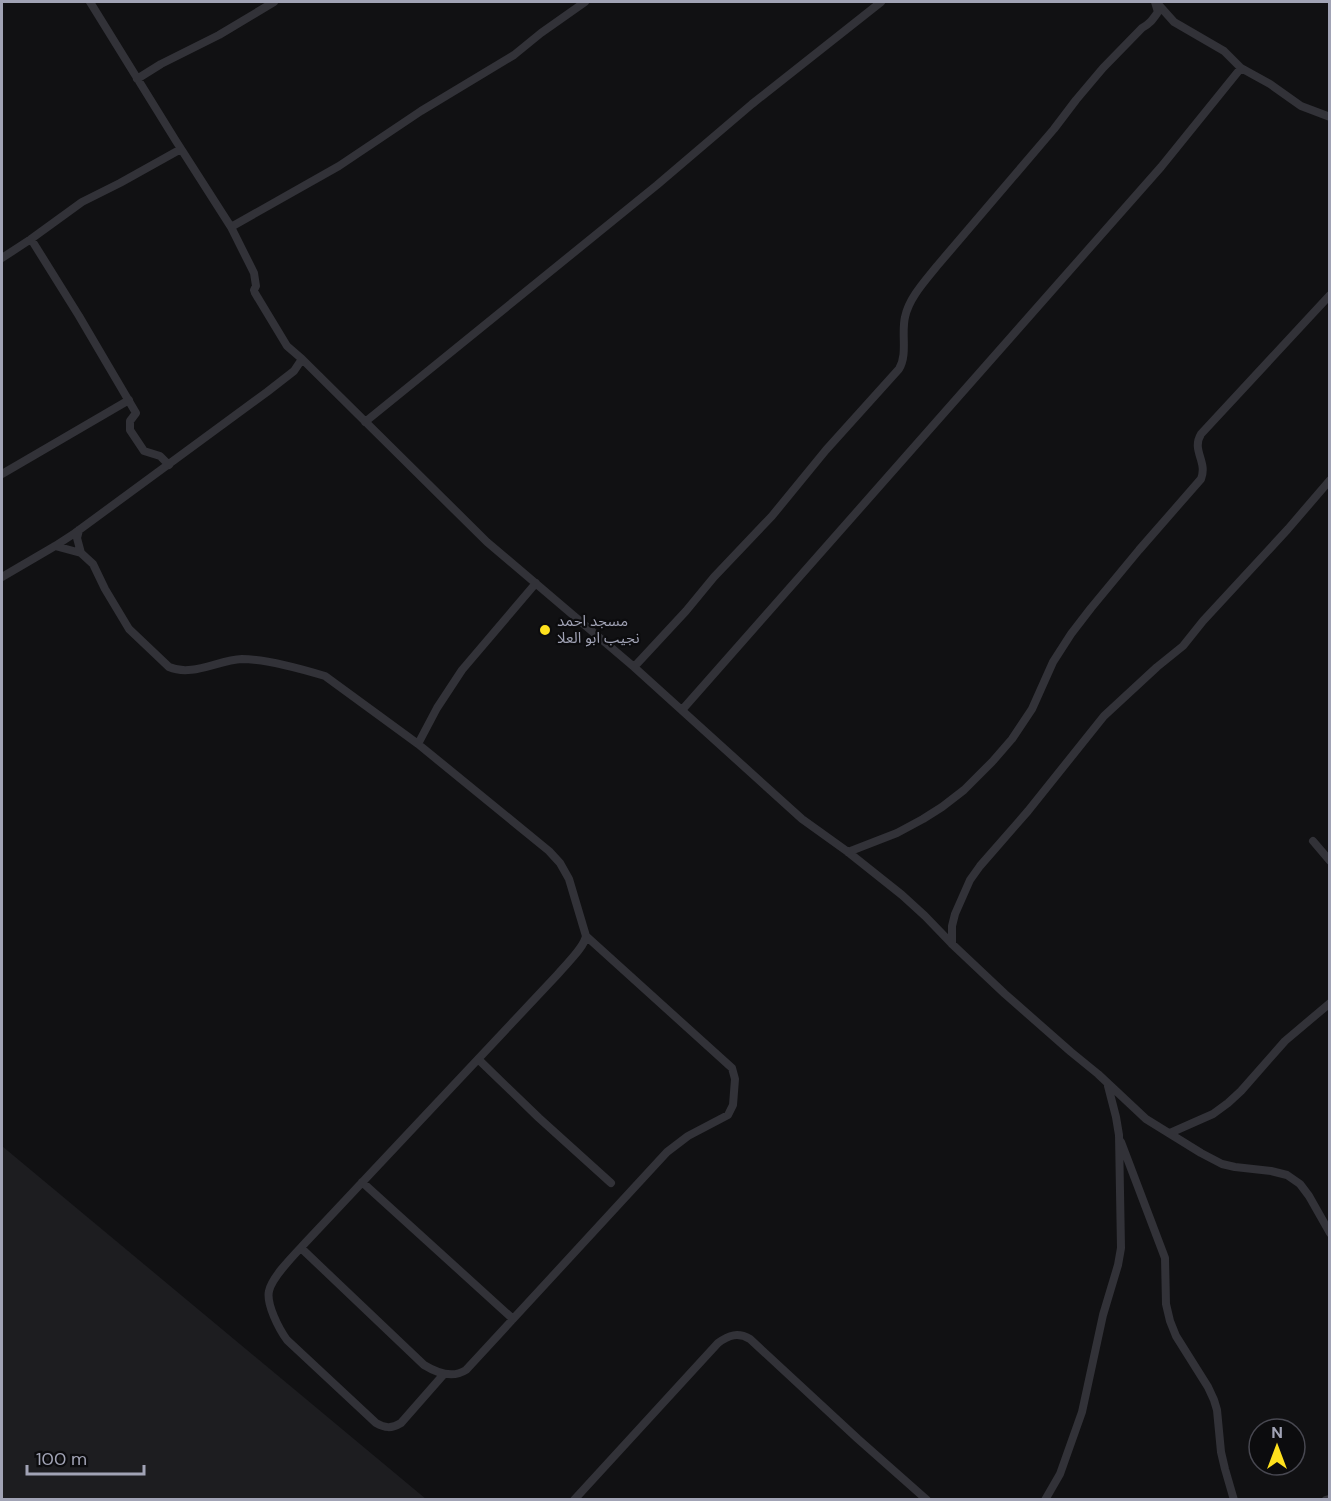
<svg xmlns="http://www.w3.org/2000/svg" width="1331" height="1501" font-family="'DM Sans','Noto Sans Arabic',sans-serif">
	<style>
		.built { fill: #1d1d20 }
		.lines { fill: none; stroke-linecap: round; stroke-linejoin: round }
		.street { stroke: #323238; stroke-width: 8 }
		.poi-dot { fill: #ffe11d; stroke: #0c0c0e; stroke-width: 2 }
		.labels { text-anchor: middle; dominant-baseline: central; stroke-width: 4.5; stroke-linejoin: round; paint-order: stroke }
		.poi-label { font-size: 15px; fill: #a1a3b5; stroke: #0c0c0e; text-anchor: start }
	</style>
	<rect width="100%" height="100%" fill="#111113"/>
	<path class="built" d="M2,1146L426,1499H2Z"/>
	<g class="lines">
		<path class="street" d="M90,2L176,141L231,227L254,273L256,286L254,290L255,293L287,346L302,359L487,542L634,667L802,819L848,852L902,895L925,916L952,944L1005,994L1071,1052L1098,1074L1146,1119L1201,1153L1222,1164L1235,1167L1271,1171L1287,1175L1300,1184L1309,1196L1330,1233
			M1157,3L1174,22L1224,51L1241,68L1270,84L1301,106L1330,117
			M137,79L161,64L219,35L274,2
			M231,227L339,166L421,111L514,55L541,33L585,2
			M31,239L79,316L136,413L130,421V430L144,451L160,456L169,465
			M2,258L31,239L82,202L120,183L181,149
			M365,422L657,185L752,104L881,2
			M2,474L129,400
			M79,530L77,538L81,553
			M55,546L81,553L93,564L105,589L129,629L169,667C192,677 218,660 242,659C267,659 302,669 325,676L418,744L549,851L560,863L569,879L586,936L732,1068L735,1079L733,1105L728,1115L688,1136L667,1152L466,1370C452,1379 437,1373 424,1365L301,1248
			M2,577L55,546L75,533L267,392L294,371L302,359
			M634,667L686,611L714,577L772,516L826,450L899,369C908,354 901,334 905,317C909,298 925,281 937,266L1054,129L1076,100L1103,68L1142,28C1150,24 1153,19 1158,12L1155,2
			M682,710L1161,167L1241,68
			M418,744L437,708L462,670L536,583
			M1313,841L1330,861
			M848,852L897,833L923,819L942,807L964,790L992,762L1012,739L1032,709L1053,662L1071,634L1091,608L1139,550L1201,479C1208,461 1191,451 1201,434L1330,295
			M952,944V926L955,914L970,880L980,866L1028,811L1104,716L1157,667L1183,646L1203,621L1288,529L1330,480
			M478,1059L539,1118L611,1183
			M1170,1133L1213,1114L1228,1103L1241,1091L1285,1041L1330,1003
			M1121,1142L1165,1258L1166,1304L1170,1321L1176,1336L1208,1387L1214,1400L1217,1410L1221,1452L1225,1469L1234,1500
			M362,1182L513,1319
			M444,1374L401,1423C391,1429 385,1428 376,1423L287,1340C279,1329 266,1304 269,1291C272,1276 297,1252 307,1241L558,974C567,963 584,948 586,936
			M574,1500L718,1343C729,1335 738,1332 750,1339L858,1439L927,1500
			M1045,1500L1060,1474L1082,1412L1103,1315L1118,1265L1121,1248L1119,1135L1116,1117L1108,1086
			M1326,1500L1330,1499"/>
	</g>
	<circle class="poi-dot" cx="545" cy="630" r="6"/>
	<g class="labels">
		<g class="poi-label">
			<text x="557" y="621">مسجد احمد<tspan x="557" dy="17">نجيب ابو العلا</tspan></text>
		</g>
	</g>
	<rect width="1331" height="1501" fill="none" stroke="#a1a3b5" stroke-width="6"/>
	<g transform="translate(1277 1447)"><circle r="28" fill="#0c0c0e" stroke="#484851" stroke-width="1.5"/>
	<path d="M0-4.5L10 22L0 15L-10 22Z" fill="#ffe11d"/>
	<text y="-9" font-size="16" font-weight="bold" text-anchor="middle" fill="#a1a3b5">N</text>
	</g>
	<path d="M27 1465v9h117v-9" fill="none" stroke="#a1a3b5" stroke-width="3"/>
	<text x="36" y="1465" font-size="18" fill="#a1a3b5" stroke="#0c0c0e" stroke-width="4.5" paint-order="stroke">100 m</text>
</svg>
